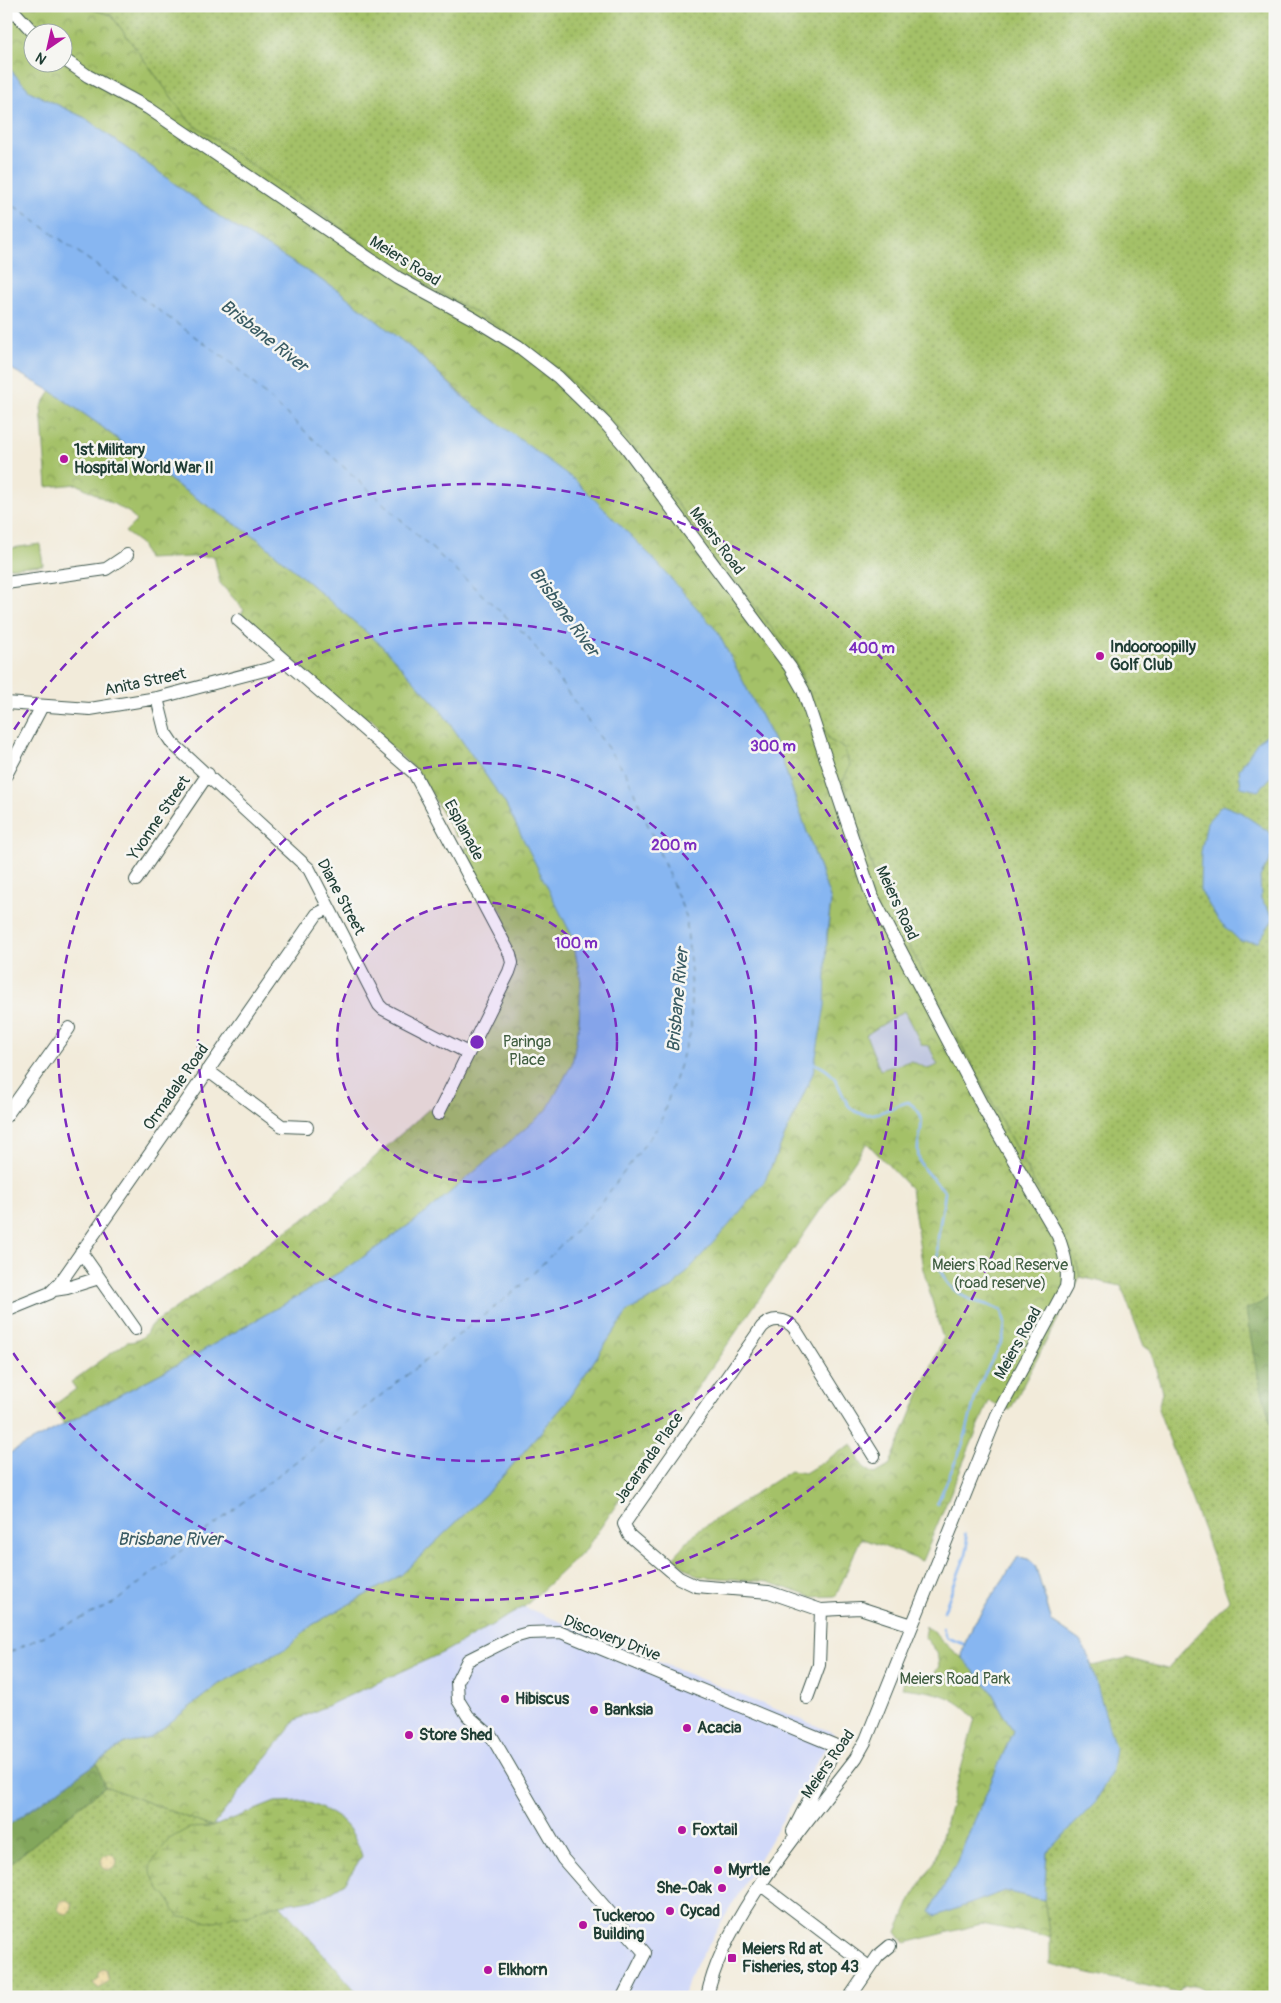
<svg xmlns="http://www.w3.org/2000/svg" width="1281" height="2003" font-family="Pangolin,sans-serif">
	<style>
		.built { fill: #d1d9f9 }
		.industrial { fill: #bbc3de }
		.grass { fill: url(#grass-dots); stroke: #627f4e }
		.forest { fill: url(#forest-crowns); stroke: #517248 }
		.wetland { fill: url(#wetland-marsh); stroke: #627f4e }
		.sand { fill: url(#sand-dots); stroke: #868c69 }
		.park { fill: url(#park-crowns); stroke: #627f4e; fill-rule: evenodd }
		.pitch { fill: #a4c168; stroke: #627f4e }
		.water { fill: #87b6f1; stroke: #537a92 }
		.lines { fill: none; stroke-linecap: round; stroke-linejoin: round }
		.stream { stroke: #87b6f1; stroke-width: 2.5 }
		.ferry { stroke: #395b63; stroke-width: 1; stroke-dasharray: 6 5; stroke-linecap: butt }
		.minor-casing { stroke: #3f574d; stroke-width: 14 }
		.minor { stroke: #fff; stroke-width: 12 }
		.ring { fill: none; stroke: #7b2cbf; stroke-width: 2.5; stroke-dasharray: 9 6 }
		.poi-dot { fill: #b5179e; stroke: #f6f6f2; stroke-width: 2 }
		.labels { text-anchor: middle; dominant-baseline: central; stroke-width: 5; stroke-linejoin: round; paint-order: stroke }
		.street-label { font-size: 16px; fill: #1f3d34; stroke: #f6f6f2 }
		.poi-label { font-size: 16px; font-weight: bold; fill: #1f3d34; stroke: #f6f6f2; text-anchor: start }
		.park-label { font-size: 16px; fill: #405e41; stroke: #f6f6f2 }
		.water-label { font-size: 18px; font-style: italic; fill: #395b63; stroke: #f6f6f2 }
		.centre { fill: #7b2cbf; stroke: #f6f6f2; stroke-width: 2.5 }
		.ring-label { font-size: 15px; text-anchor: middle; font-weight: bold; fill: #7b2cbf; stroke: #f6f6f2; stroke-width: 5; stroke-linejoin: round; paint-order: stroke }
	</style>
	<defs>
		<pattern id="grass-dots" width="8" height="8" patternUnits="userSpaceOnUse" patternTransform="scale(1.25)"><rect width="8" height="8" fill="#a4c168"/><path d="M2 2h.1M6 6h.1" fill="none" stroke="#859e56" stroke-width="1.8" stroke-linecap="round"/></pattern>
		<pattern id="forest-crowns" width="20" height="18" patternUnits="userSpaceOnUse" patternTransform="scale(1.25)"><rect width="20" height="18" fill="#83a75c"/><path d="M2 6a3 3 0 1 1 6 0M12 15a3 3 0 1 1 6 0" fill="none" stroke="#6b894d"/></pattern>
		<pattern id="wetland-marsh" width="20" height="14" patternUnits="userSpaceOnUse" patternTransform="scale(1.25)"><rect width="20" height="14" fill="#a4c168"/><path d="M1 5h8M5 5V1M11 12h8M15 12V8" fill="none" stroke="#859e56"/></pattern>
		<pattern id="sand-dots" width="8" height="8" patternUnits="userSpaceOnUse" patternTransform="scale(1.25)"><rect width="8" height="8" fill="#eeda9e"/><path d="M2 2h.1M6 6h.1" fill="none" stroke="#ccbc89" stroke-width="1.8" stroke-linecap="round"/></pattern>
		<pattern id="park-crowns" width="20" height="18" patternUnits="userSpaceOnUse" patternTransform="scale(1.25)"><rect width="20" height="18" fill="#a4c168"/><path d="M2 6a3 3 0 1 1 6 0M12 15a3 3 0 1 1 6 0" fill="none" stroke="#859e56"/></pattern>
	</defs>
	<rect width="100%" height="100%" fill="#f6f6f2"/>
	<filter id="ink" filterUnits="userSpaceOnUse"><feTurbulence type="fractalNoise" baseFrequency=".02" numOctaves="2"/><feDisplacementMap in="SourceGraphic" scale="10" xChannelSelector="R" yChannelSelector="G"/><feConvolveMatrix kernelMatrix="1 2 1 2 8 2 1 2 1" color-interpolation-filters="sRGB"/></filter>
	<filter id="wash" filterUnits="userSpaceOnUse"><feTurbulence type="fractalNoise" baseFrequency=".0096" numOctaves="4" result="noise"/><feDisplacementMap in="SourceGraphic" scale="20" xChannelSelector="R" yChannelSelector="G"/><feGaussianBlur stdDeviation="1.12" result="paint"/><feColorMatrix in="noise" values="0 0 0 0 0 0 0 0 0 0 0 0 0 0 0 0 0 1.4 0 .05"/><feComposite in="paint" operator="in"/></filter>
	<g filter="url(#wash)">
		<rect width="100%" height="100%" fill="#f2ebda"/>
		<path class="built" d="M524,1607L834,1733L688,1979L683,1997H361L212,1827L296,1720L444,1652Z"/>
		<path class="industrial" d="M904,1011L922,1045L929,1046L939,1065L928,1069L911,1061L880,1071L866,1035Z"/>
		<path class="grass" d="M81,6H1275V1997H1208C1202,1985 1194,1983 1182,1986L1179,1993L1050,1964V1937L1044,1900L993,1782L973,1668L962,1658C963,1640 969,1640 973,1625L1018,1557L1028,1559L1035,1565L1052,1622L1080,1641L1092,1666L1127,1658L1167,1669L1229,1600L1158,1409L1162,1392L1151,1351L1144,1346L1121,1286L1080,1277L1077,1264L880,891L843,781L844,748L829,740L793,656L619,428L565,375L492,322L405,273L189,121L111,15Z
			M105,1786L212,1827L361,1997H6V1867Z"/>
		<path class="forest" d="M1275,1296V1439L1256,1368L1246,1310Z
			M97,1763L105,1786L6,1867V1827Z"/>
		<path class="wetland" d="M305,1801C338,1815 351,1822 362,1856L345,1883L321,1898L262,1908L249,1916H233L216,1922L180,1917L173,1909L171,1902L160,1890L150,1871L151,1863L169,1839L189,1828L212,1827L275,1802Z"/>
		<path class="sand" d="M101 1862a8 8 0 1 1 16 0a8 8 0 1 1-16 0Z
			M58 1907a7 7 0 1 1 14 0a7 7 0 1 1-14 0Z
			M102,1969L106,1970L109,1980L99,1989L93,1983L99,1978V1973Z"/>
		<path class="park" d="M6,6H81L111,15L189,121L405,273L492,322L565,375L619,428L793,656L829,740L844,748L850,765L843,781L880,891L1077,1264L1080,1277L1010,1410L989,1401L922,1561L861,1538L836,1596L812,1597L768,1582L697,1576L673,1558L696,1532L790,1471L805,1473L852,1444C861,1459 856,1465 875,1474L889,1466L943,1339L923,1269L911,1189L867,1143L585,1550L524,1607L444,1652L296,1720L212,1827L105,1786L97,1763L125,1743L150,1738L219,1684L287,1648L312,1625L401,1575L496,1484L564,1405L628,1311L673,1287L764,1182L813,1073L831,901L778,749L717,631L416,352L339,291L224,220L85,118L31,92L6,65ZM32,32H62V62H32ZM904,1011L922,1045L929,1046L938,1065L928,1069L911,1061L880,1070L866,1035Z
			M51,391L97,423L178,486L258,539L380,644L440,709L505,803L548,884L572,936L581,981L579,1024L572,1064L547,1110L464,1181L426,1213L349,1267L186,1360L64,1424L53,1406L76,1389L71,1382L127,1342C139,1342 146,1336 150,1326L311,1214L429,1109L438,1114L516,969L498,918L504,915L497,904L492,907L462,850L468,847L462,835L456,837L420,774L375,732L379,727L370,718L365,723L247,620L241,614L244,610L220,583L214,556L147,559L141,544L125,532L136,521L130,513L77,484L47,487L41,407Z
			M926,1626L973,1668L990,1689L1013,1731L955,1866L930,1912L936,1916L1005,1891L1044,1900L1050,1937L981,1924L905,1943L897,1932L912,1897L935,1861L975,1719C956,1694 931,1691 902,1688L905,1679L923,1682L932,1678L939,1666L937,1652L924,1636Z"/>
		<path class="pitch" d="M40,544L43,565L6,568V549Z"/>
		<path class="water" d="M6,65L31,92L85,118L224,220L339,291L416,352L464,398L576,481L650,555L717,631L778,749L831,901L827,933L825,1006L813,1073L764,1182L729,1225L673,1287L628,1311L564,1405L496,1484L401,1575L312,1625L287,1648L219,1684L150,1738L125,1743L6,1827V1455L186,1360L349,1267L426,1213L547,1110L572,1064L579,1024L581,981L572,936L505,803L440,709L380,644L258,539L178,486L97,423L51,391L6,366Z
			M1275,729V773L1258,791L1241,787L1239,770L1258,741Z
			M1222,805L1240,812L1275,836L1272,856L1260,877L1261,899L1274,918L1258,942L1240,941L1218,920L1200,890L1201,852L1207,822Z
			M1018,1557L1028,1559L1035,1565L1052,1622L1080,1641L1089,1658L1115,1748L1111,1773L1095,1803L1047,1852L1044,1900L1005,1891L936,1916L930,1912L955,1866L1013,1731L990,1689L962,1658C963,1640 969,1640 973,1625Z"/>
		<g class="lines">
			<path class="stream" d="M813,1063C818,1065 826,1069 830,1073C844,1085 841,1110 863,1114C878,1117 894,1105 908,1102C936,1120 911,1136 920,1162C924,1174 938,1182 945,1192C941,1231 921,1277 969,1299C980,1304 991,1304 1002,1311L1005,1323L1003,1339L978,1387L963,1444L937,1504
				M944,1611L966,1554L968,1544L965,1534
				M943,1628L946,1637L963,1644"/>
			<path class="ferry" d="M6,200L230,362L528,637L627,775L686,916L691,972V1031L660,1124L598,1207L520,1287L114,1603L6,1654"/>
		</g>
	</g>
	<g filter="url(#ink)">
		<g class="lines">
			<defs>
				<path id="minor" d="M9,6L33,32
					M62,58L88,76L148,108L398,278L474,319L518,346L558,377L605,423L626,447L790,667L803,690L871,894L985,1111L1058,1236C1064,1253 1069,1268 1066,1287L997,1415L866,1740L856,1758C806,1824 723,1917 707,1997
					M6,583L106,569L127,555
					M238,620L414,773L510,954L512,963L509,972L438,1114
					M157,698L166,734L172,743L309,869L379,1005L383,1009L468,1053
					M6,703L90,709L157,698L272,668L285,662
					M6,775L42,706
					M136,880L208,774
					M207,1070L282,1126L307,1127
					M6,1116L69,1028
					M81,1252L135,1329
					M54,1290L67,1288L99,1278
					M6,1311L50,1293L60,1283L317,914L329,908
					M874,1456L795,1329C786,1318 772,1317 762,1327L624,1524L629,1535L679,1578L696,1586L769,1592L821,1610L860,1608L912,1625
					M807,1698L819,1665L821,1610
					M761,1885L869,1967
					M623,1997L645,1953L563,1859L492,1737L468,1716L458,1700L457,1682L468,1660L514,1637L528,1633L561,1632L834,1745L835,1749L793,1831
					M850,1997L878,1956L890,1946"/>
			</defs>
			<use href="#minor" class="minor-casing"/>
			<use href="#minor" class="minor"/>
		</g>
	</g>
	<circle cx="477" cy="1042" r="140" fill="#7b2cbf" fill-opacity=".12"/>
	<g class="ring">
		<circle cx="477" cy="1042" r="140"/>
		<circle cx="477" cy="1042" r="279"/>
		<circle cx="477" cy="1042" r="419"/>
		<path d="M6 742A558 558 0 1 1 6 1342"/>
	</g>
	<g class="poi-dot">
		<circle cx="64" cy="459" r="5"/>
		<circle cx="1100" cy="656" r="5"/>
		<circle cx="505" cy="1699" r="5"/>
		<circle cx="594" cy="1710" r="5"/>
		<circle cx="687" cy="1728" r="5"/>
		<circle cx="409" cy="1735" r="5"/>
		<circle cx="682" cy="1830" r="5"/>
		<circle cx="718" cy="1870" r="5"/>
		<circle cx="722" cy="1888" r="5"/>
		<circle cx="670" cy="1911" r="5"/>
		<circle cx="583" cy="1925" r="5"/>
		<rect x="727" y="1953" width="10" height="10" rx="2.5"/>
		<circle cx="488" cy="1970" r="5"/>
	</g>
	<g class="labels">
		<g class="street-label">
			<text transform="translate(405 261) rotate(32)">Meiers Road</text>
			<text transform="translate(717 541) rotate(53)">Meiers Road</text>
			<text transform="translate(145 682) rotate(-12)">Anita Street</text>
			<text transform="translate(159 818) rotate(-56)">Yvonne Street</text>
			<text transform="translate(464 830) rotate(62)">Esplanade</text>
			<text transform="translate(341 897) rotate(62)">Diane Street</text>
			<text transform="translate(897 903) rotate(65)">Meiers Road</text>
			<text transform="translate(176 1087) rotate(-55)">Ormadale Road</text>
			<text transform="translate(1018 1343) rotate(-61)">Meiers Road</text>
			<text transform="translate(649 1458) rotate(-55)">Jacaranda Place</text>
			<text transform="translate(612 1638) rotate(21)">Discovery Drive</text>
			<text transform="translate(828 1764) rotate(-55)">Meiers Road</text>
		</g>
		<g class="poi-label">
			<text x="74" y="450">1st Military<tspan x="74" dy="18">Hospital World War II</tspan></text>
			<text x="1110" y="647">Indooroopilly<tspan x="1110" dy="18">Golf Club</tspan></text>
			<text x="515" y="1699">Hibiscus</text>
			<text x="604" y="1710">Banksia</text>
			<text x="697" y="1728">Acacia</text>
			<text x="419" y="1735">Store Shed</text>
			<text x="692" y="1830">Foxtail</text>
			<text x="728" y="1870">Myrtle</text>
			<text x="712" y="1888" text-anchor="end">She-Oak</text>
			<text x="680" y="1911">Cycad</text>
			<text x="593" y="1916">Tuckeroo<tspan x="593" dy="18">Building</tspan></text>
			<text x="742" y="1949">Meiers Rd at<tspan x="742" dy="18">Fisheries, stop 43</tspan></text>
			<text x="498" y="1970">Elkhorn</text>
		</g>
		<g class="park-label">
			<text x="527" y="1042">Paringa<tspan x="527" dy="18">Place</tspan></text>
			<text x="1000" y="1265">Meiers Road Reserve<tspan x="1000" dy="18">(road reserve)</tspan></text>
			<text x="955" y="1679">Meiers Road Park</text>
		</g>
		<g class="water-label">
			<text transform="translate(264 336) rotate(38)">Brisbane River</text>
			<text transform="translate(564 612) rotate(54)">Brisbane River</text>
			<text transform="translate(678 1000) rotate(-85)">Brisbane River</text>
			<text x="170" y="1539">Brisbane River</text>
		</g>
	</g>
	<circle cx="477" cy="1042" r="8" class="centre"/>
	<g class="ring-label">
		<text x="872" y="653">400 m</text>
		<text x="773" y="751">300 m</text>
		<text x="674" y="850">200 m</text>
		<text x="576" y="948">100 m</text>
	</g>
	<rect width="1281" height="2003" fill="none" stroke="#f6f6f2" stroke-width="25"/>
	<g transform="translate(48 48) rotate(214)"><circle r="24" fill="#f6f6f2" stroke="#a0aca6"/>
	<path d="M0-4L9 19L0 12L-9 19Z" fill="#b5179e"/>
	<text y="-8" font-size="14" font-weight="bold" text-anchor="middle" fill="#1f3d34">N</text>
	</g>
</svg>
